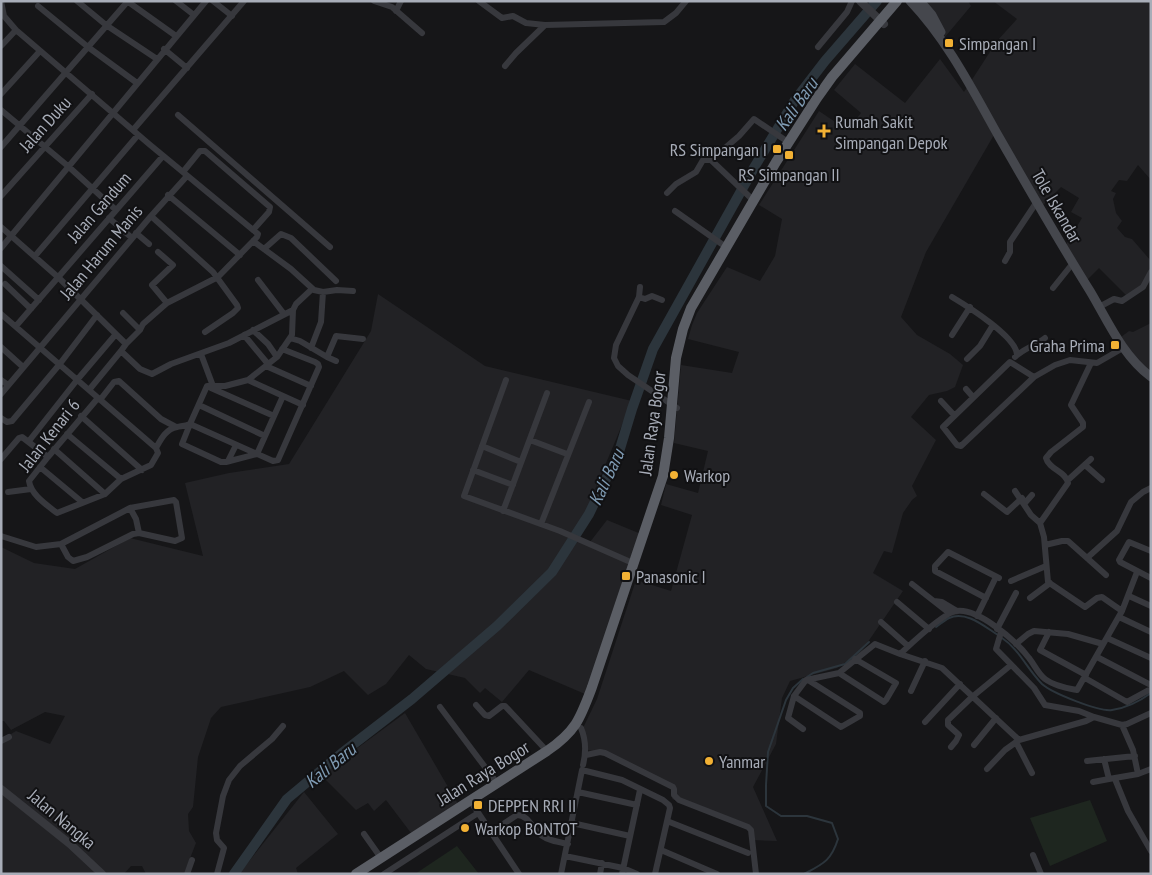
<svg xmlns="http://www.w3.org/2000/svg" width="1152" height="875" font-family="'PT Sans Narrow',sans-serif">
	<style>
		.built { fill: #222225 }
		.green { fill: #1e261f }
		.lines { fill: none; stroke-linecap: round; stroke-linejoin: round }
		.stream { stroke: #2c353c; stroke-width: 2 }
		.river { stroke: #2c353c; stroke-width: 10 }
		.minor { stroke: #37383d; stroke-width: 6 }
		.tertiary { stroke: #37383d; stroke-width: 8 }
		.secondary { stroke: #45474d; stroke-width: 9 }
		.trunk { stroke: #5b5e65; stroke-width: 10 }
		.poi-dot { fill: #f2b134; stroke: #111113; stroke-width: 2 }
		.labels { text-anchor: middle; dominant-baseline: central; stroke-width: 4; stroke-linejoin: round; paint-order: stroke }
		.poi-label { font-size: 18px; fill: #a8adb8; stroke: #111113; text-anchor: start }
		.street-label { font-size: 18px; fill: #a8adb8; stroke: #111113 }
		.water-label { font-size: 19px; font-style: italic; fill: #7f9bb3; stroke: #111113 }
	</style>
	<rect width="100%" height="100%" fill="#161618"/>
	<path class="built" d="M925,1H968L971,6L945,37Z
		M993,1H1151V180L1138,165L1127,181L1119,180L1111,191L1116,193L1113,199L1116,213L1122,221L1117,228L1125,237L1132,239L1151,261V268L1140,288L1128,297L1099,268L1085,282L1064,248L1082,218L1071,212L1079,198L1061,187L1041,207L998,128L926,252L901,317L917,335L950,354L963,365L955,387L947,391L929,395L911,417L936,440L912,486L917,496L912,500L903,513L892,553L884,551L873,573L903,591L861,652L837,668L790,681L782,698L776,744L753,787L777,841L753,840L746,827L672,799L675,789L606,752L584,750L583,728L597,699L636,580L671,591L692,515L661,505L666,484L698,493L708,451L674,443L681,365L732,373L739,352L688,339L692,325L697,313L727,267L760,281L775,256L782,219L759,205L819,111L847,130L861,113L834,90L855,64L905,103L940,59L964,92L997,41L1017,19Z
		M378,294L485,366L632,401L576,535L590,542L607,520L641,534L585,694L529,670L502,702L485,688L480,693L465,678L426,669L409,655L386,684L368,695L344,671L310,687L221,707L211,718L198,757L193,807L188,814L189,831L196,843L184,874H146L142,866H131L124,874H1V740L16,731L50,744L65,716L45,712L11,730L4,721H1V547L34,563L75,569L130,538L203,556L185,483L229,473L289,464L371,331Z
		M1151,323V377L1117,340L1129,331L1133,332Z
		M405,713L458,804L411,833L386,800L374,811L368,803L356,810L321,775Z
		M304,792L338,834L296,868L298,874H239Z"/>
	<path class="green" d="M1090,800L1107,841L1050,866L1030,818Z
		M457,846L479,874H415Z"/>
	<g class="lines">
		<path class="stream" d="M936,627C940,624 945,620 949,618C966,610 985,627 998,635
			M1002,638C1019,649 1027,669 1042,684C1052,693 1099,712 1112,710C1126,708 1140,701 1151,693
			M807,677L813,673L845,664L869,642
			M803,679L793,688L786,700L768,752L766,785V806L781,816H807L832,823L838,839C831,861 823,864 804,874"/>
		<path class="river" d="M234,874L287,799L342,753L412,699L497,626L552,572L589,514L619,452L632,409L653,349L755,166L795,100L825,61L877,1"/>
		<path class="minor" d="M1,1L4,16L16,30L149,144L258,234L257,237L218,277L167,303L152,285L173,265L158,252
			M77,1L106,25L157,59
			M127,1L176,36
			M176,1L194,15
			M213,1L232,16
			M374,1L392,7L422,33
			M479,1L502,18L513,16L526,23L545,25
			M38,6L88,47L137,83
			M396,11L401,1
			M1,46L16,30
			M818,47L847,12L852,1
			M164,49L187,68
			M505,66L516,53L545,25L664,22L676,13L686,1
			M1,94L40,51
			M1,110L69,167L116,210
			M178,115L330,247
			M133,130L244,1
			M1,147L128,1
			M711,160L753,200
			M183,172L200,151H205L270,207L269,212L253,230
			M667,193L676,184L696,172L703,160H711L739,136L754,119L788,142
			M168,195L240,255
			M1,196L92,94
			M675,211L726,247
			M151,216L213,272L237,305L238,308L233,313L205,332
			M109,218L132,238
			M1,227L59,278L126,344
			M136,233L149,244
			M253,241L291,269L314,290L323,292L337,290L353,291
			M1,248L206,1
			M264,249L281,234L291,238L336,281
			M35,256L138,135
			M1005,261L1010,252V242L1036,203
			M1,266L39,300
			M258,280L284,314
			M5,284L31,309
			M640,287L639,297L616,345L614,358L618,366L628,375L677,408
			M1053,288L1073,263
			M639,297L645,299L652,296L662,300
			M952,297C967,306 1017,337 1017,355
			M1099,307L1114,299L1122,301L1143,287L1151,272
			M123,313L140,330
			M1,314L156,448
			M16,326L163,156
			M253,330L268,344L277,357
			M244,335L268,364
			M952,335L970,307
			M290,338L300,341L327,357L336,336L363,339
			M1,347L23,367
			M311,348L321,322L323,292
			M282,349L315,362L318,364L319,367L278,460L273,461L190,424L182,444L221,462H226L257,454L283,396
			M121,351L140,369L152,374L171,364L229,343L293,310
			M201,354L213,386
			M327,357L336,361
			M1015,357C1024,348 1035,346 1045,338
			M967,359L980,346L993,325
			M1091,363L1071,405L1083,423V427L1051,452L1046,458C1049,470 1066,471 1068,483L1040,523L1044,537L1048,582L1085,607L1097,598L1102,597L1122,611
			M266,366L311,386
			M1034,377L1010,362L943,427L957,445L961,446L1034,377L1055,365L1070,360L1097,363L1123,348
			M1,380L8,385
			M248,380L303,405
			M506,380L464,496L560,531L635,564
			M211,388L274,416
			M966,389L973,397
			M89,390L121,351L126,344L140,330L143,324L167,303
			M1,394L151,216L187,176
			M98,398L48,457L29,481C31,495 47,505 57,513L105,494L121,479L151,465L158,453L156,448C161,439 166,429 177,427C182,426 185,426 190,424L207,386H225L248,380L277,357L292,335L293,310L296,304L312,289
			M100,400L114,382L119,381L161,419L176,427
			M941,401L954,415
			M199,405L265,436
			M81,416L142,470
			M1,418L7,422L12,421L59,365L97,315
			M67,434L121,479
			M530,440L567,454
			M29,441L77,380L116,334
			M482,446L521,462
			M54,449L105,494
			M1,459L19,438L22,437L48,457
			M228,461L236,445
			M1085,465L1102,480
			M40,467L82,502
			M473,470L513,485
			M1068,480L1091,459
			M1015,491L1031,515L1040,523
			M8,492L31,489
			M984,494L1007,512L1022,498
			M1024,504L1032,495
			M130,508L136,519L139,533
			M503,511L547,393
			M541,524L589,402
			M1,536L36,547L61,544L130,508L174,500L176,502L182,538L175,541L139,533L133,534L87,557L73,561L68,557L61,544
			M1045,545L1062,541H1068L1106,575
			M1151,551L1129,542L1119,560L1120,562L1151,578
			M1087,558L1117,531L1131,502L1143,492L1151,488
			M1011,581L1046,566
			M912,584L949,613
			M1129,596L1151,606
			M986,598L935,571V566L948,552L999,578
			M1030,598L1050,583
			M934,601L942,602L957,611
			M897,602L929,629
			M977,616L996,577
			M1119,617L1151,632
			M881,622L908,646
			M997,629L1016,593
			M1001,632L996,649L1034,688L1045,705L1079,711L1094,717
			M1049,632L1040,650L1086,675
			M1107,638L1151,658
			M1016,644L1028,634L1034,631L1068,634L1103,644
			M900,654L942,668L1019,740
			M1097,657L1151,685
			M839,673L881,700L884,702L886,700L896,683L855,659
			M1085,678L1127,702L1151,689
			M911,691L925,661
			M794,696L841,727L860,716V713L808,680
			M476,705L485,715L489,716L502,706H505L547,751
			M440,707L497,783
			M925,722L960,684
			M1122,725L1127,724L1151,713
			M581,728C586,740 586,753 583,765
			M803,729L788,718L794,696L806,680L839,673L875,644L900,654C911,644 940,616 953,612C975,604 1017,642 1029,658C1034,664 1038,674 1045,679C1054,686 1067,688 1077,690L1122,611L1137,572
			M1,741L9,737
			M1016,742L1032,773
			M974,745L996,718
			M951,747L956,741L959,735L948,725V720L972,697L1011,665
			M586,755L600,752L605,753L673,787L674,789V795L679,800L748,827L751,830L756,874
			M1104,759L1109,779L1138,774L1151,769
			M1087,761L1135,756
			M987,769L1005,750L1019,740L1086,721L1094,717L1122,725L1133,750L1138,774
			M1115,779L1128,811L1151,851
			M1093,782L1109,779
			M578,792L637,805
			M473,805L519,874
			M667,821L748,853
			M572,823L630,836
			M491,832L517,815C529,815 532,829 541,835C549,841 558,842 568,844
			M364,834L381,858
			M661,850L717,874
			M1033,855L1041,874
			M565,856L623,868L637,874
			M187,874L192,860
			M217,874L224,848L217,840L216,833L223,796L229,780L240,766L272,739L283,726
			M384,874L478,813
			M561,874L582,770L622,780L663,800L669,805L670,808L655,874
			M600,874L602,863
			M622,874L640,790"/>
		<path class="tertiary" d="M860,1L884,24
			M1,789L70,844L102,874"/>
		<path class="secondary" d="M910,1C948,41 972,89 999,137C1029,189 1058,240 1090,291C1108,321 1122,355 1151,377
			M920,1L932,15L941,32"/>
		<path class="trunk" d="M356,874L547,751C576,731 580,719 592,687L663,476L669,438L676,358L683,329L691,308L776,162L817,98L832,77L897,1"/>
	</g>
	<g class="poi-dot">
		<rect x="944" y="38" width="10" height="10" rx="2.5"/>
		<path d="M821.5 123.5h5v5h5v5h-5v5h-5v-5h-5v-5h5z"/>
		<rect x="772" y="144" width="10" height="10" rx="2.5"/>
		<rect x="784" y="150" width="10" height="10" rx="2.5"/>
		<rect x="1110" y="340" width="10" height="10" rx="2.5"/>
		<circle cx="674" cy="475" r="5"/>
		<rect x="621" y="571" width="10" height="10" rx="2.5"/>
		<circle cx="709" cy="761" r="5"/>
		<rect x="473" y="800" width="10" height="10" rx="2.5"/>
		<circle cx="465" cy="828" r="5"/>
	</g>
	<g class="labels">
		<g class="poi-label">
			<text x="959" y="43">Simpangan I</text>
			<text x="835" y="121">Rumah Sakit<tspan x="835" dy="21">Simpangan Depok</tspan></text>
			<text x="767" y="149" text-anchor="end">RS Simpangan I</text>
			<text x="789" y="174" text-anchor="middle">RS Simpangan II</text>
			<text x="1105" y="345" text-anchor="end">Graha Prima</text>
			<text x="684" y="475">Warkop</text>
			<text x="636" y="576">Panasonic I</text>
			<text x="719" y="761">Yanmar</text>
			<text x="488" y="805">DEPPEN RRI II</text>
			<text x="475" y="828">Warkop BONTOT</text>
		</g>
		<g class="street-label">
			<text transform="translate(45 124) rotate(-48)">Jalan Duku</text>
			<text transform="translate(1057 206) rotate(60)">Tole Iskandar</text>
			<text transform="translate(99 207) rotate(-49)">Jalan Gandum</text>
			<text transform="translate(101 252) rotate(-50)">Jalan Harum Manis</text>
			<text transform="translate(652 423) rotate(-82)">Jalan Raya Bogor</text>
			<text transform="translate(49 435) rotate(-52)">Jalan Kenari 6</text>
			<text transform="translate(483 773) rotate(-32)">Jalan Raya Bogor</text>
			<text transform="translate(62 819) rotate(40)">Jalan Nangka</text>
		</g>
		<g class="water-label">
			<text transform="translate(796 104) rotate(-55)">Kali Baru</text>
			<text transform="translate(606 477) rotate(-65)">Kali Baru</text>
			<text transform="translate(330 765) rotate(-39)">Kali Baru</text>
		</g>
	</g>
	<rect width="1152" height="875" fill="none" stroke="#a8adb8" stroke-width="5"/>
</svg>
